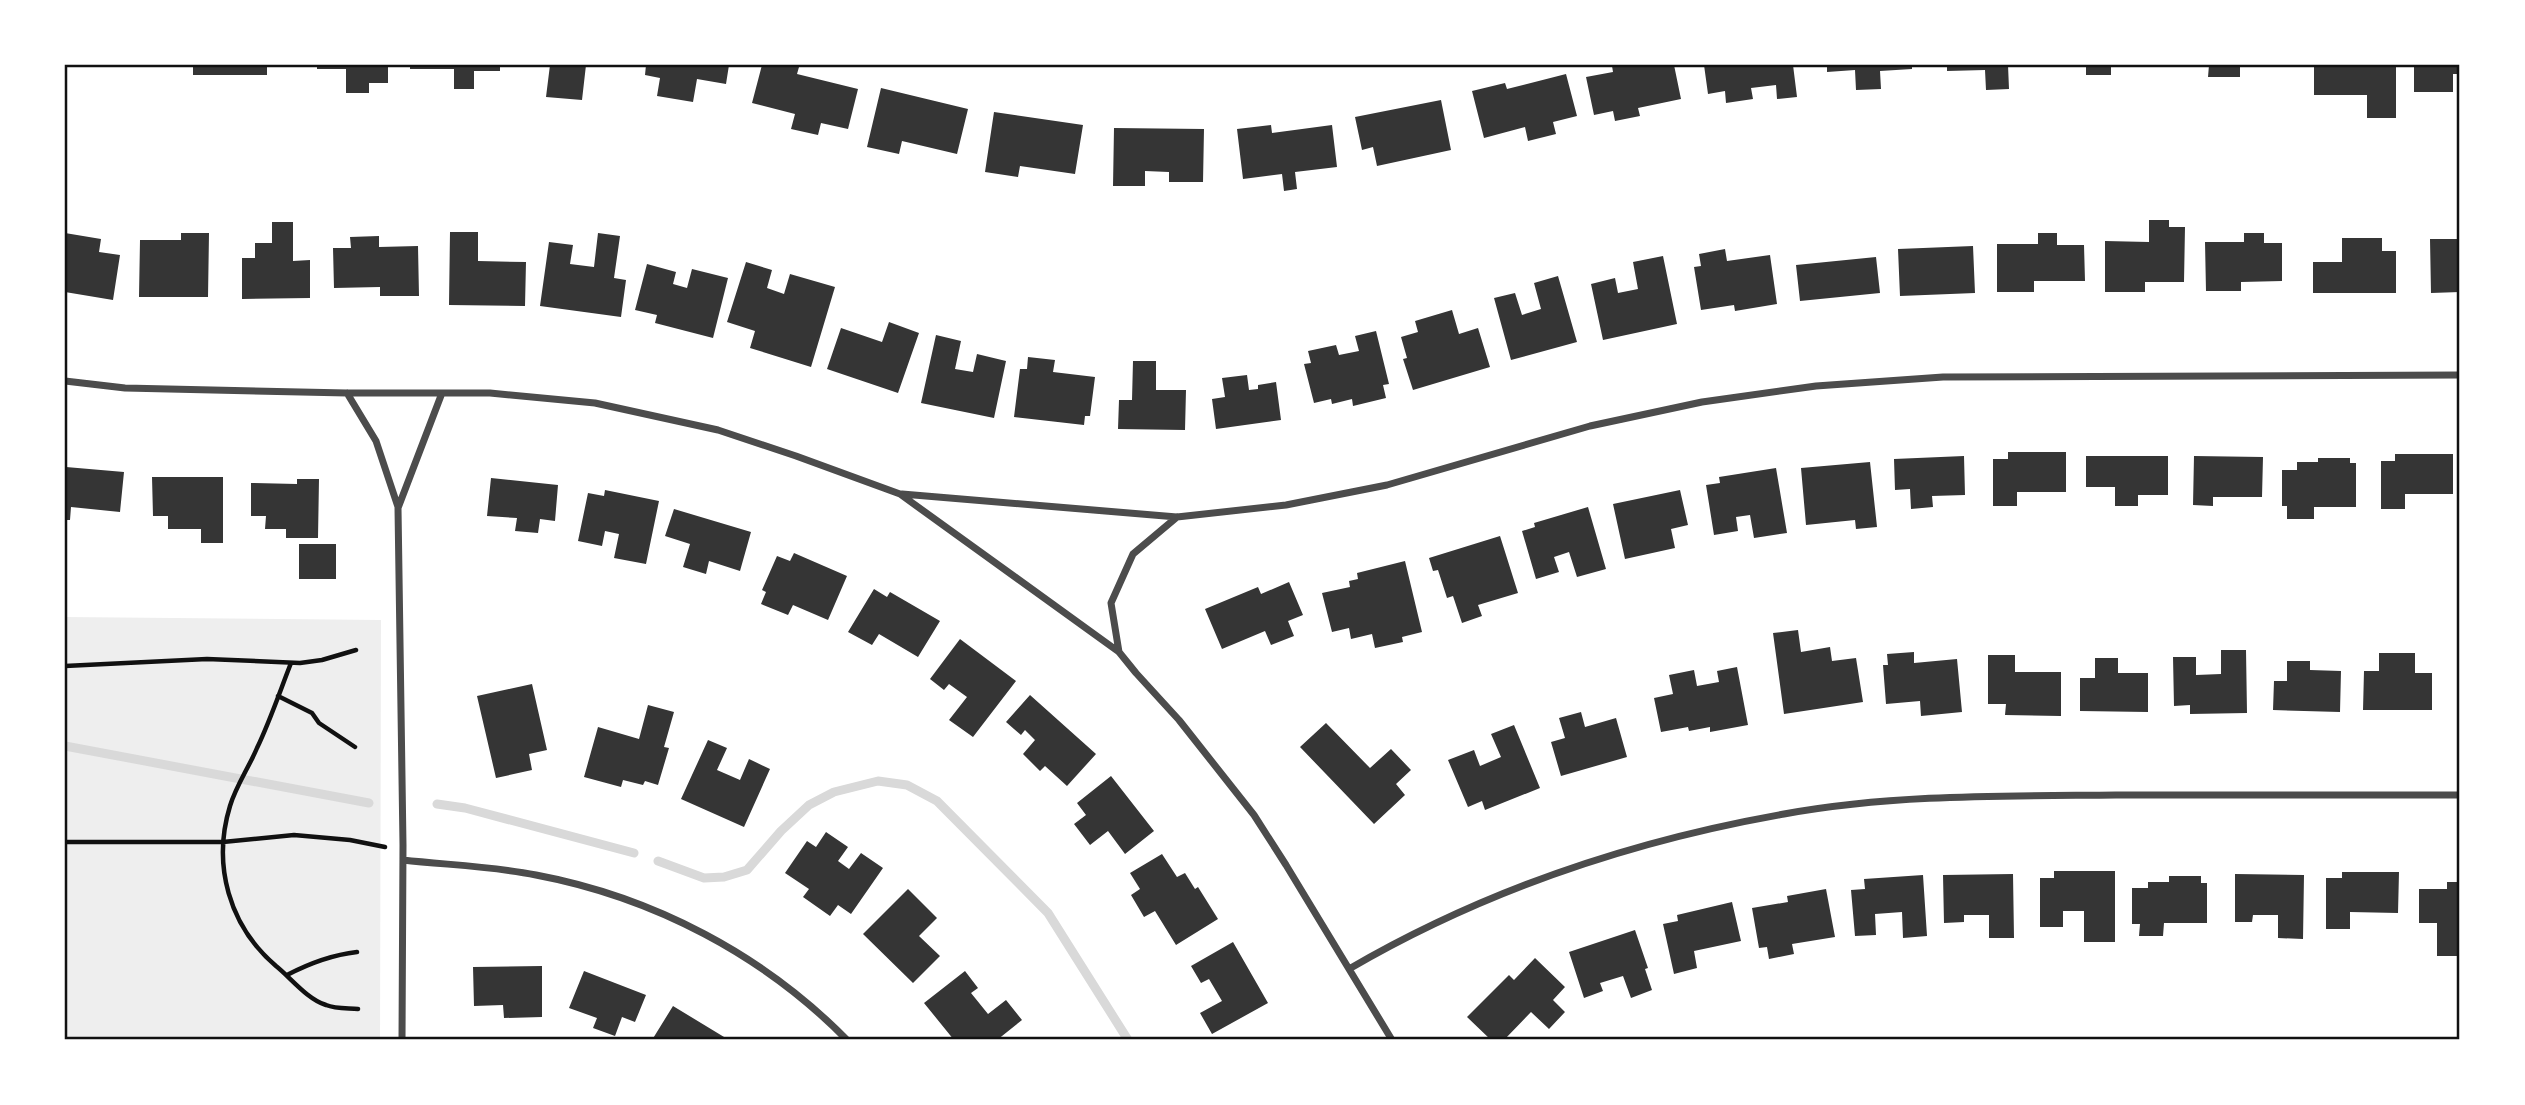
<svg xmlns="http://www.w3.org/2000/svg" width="2525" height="1105" font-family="'Public Sans',sans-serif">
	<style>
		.green { fill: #eee }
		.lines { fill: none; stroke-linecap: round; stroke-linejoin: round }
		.stream { stroke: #d9d9d9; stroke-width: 9 }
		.building { fill: #353535 }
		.path { stroke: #111; stroke-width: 4.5 }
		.minor { stroke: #4c4c4c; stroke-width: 7 }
		.neatline { fill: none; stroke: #111; stroke-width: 2.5 }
	</style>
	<rect width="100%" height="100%" fill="#fff"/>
	<path class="green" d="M65,617L381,620L380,1040H65Z"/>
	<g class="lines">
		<path class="stream" d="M65,746L369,803
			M437,804L465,808L634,853
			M658,861L704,878L724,877L747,870L781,831L809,805L834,792L878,781L907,785L937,801L1048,913L1128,1040"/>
	</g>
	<path class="building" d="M193,65H267V75H193Z
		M317,65H388V83H369V93H346V69H317Z
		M410,65H500V71H474V89H454V69H410Z
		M550,65H586L582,100L546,97Z
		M646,65H729L726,84L697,79L693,102L657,96L660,78L645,75Z
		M762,65H789L799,67L797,74L858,89L848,129L821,123L818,135L791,129L795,114L752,103Z
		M1620,65H1674L1681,99L1638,108L1640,116L1615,121L1613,111L1594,115L1586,77L1613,72L1612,66Z
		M1704,65H1793L1797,97L1777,99L1776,85L1751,88L1753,99L1726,103L1725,91L1708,94Z
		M1827,65H1912V69L1880,71L1881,89L1856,90L1855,70L1827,72Z
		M1947,65H2008L2009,89L1986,90L1985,70L1947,71Z
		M2086,65H2111V75H2086Z
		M2209,65H2240V77H2208Z
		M2314,65H2396V118H2367V95H2314Z
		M2414,65H2460V74H2453V92H2414Z
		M1566,74L1577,116L1553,122L1556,134L1528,141L1525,127L1484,138L1472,91L1505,83L1507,89Z
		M881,88L968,109L957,154L902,141L899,154L867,147Z
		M1441,100L1451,150L1377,166L1373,147L1362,150L1355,117Z
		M994,112L1083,125L1075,174L1020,166L1018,177L985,172Z
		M1271,125L1272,133L1332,125L1337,167L1295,172L1297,189L1284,191L1282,174L1243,179L1237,129Z
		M1114,128L1204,129L1203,182H1169V172L1145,171V186H1113Z
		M2149,220H2169V227H2185L2184,282H2145V292H2105V241L2149,242Z
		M272,222H293V261L310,260V298L242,299V258H255V243H272Z
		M450,232H478V261L526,262L525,306L449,305Z
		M65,233L101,239L99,252L120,255L113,300L65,292Z
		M181,233H209L208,297H139L140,240H181Z
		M598,233L620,236L614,278L626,280L621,317L540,306L549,242L573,245L570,264L594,267Z
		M2038,233H2057V245H2084L2085,281H2034V292H1997V244H2038Z
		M2244,233H2264V243H2282V281L2241,282V291H2206L2205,242H2244Z
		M379,236V247L418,246L419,296H380V287L334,288L333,248H351L350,237Z
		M2342,238H2382V251H2396V293H2313V262H2342Z
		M2430,239H2457V250H2460V292L2431,293Z
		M1973,246L1975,293L1900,296L1898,249Z
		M1725,249L1727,261L1770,255L1777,304L1735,311L1734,305L1701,310L1694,267L1701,266L1699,254Z
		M1663,256L1677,324L1603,340L1591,284L1615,278L1618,293L1638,289L1633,262Z
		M1876,257L1880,293L1800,301L1796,265Z
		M746,262L772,270L767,288L784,294L790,274L835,287L811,367L750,348L755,331L727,322Z
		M647,264L676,272L673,284L687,288L692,269L728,278L713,338L655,323L657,315L635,310Z
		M1558,276L1577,342L1511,360L1494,298L1515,293L1522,315L1541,309L1534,283Z
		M1452,310L1459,334L1478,328L1490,367L1413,390L1403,359L1407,358L1401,337L1418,332L1415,321Z
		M889,322L919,333L898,393L827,369L841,328L882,342Z
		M1376,331L1389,384L1383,385L1386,398L1353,406L1352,399L1332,404L1331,399L1314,403L1304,364L1311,363L1308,351L1336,345L1339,355L1359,351L1355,336Z
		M936,335L961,341L955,369L973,372L977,354L1006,361L994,418L921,403Z
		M1028,357L1055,360L1053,372L1095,377L1090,416H1085L1084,425L1014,417L1020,369H1027Z
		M1133,361H1156V390H1186L1185,430L1118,429L1119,400H1132Z
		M1247,375L1249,390L1258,389V385L1276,382L1281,420L1216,429L1212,399L1225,397L1222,378Z
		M2008,452H2066V492H2017V506H1993V459H2008Z
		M2395,454H2453V494H2405V509H2381V461H2395Z
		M1964,456L1965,495L1932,496L1933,507L1911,509L1910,489L1895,490L1894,459Z
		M2086,456H2168V495H2138V506H2115V487H2086Z
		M2194,456L2263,457L2262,497H2213V506L2193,505Z
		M2318,458H2350V463H2356V507H2314V519H2287V506H2282V470H2297V462H2318Z
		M1870,462L1877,527L1856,529L1855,520L1806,525L1801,468Z
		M66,467L124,472L120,512L71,507L70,520H65Z
		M1776,468L1787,533L1754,538L1750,515L1736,517L1738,531L1714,535L1706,485L1720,483L1719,477Z
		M152,477H223V543H201V529H168V516H153Z
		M491,478L558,485L555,521L540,519L538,533L515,531L517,518L487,516Z
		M297,479H319L318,538H286V529H265L266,516H251V483L297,484Z
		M605,490L659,501L646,564L614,558L619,534L605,531L602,546L578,541L588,493L604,496Z
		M1680,490L1688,525L1671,529L1675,548L1625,559L1613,504Z
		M1588,507L1606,569L1577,577L1569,552L1554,557L1559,572L1536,579L1522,531L1535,527L1534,523Z
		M674,509L751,532L740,571L709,561L706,574L683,567L690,544L665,536Z
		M1500,536L1518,593L1478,605L1482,616L1462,623L1453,596L1447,598L1438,570L1433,571L1429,558Z
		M299,544H336V579H299Z
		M794,553L847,576L828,620L793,605L788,615L761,604L766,592L762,590L777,556L790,561Z
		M1405,561L1422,632L1402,637L1403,642L1375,648L1372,634L1351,639L1349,628L1332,632L1322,593L1350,587L1349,581L1358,579L1357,573Z
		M1289,582L1303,615L1288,621L1294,636L1271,645L1265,631L1222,649L1205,609L1258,587L1261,594Z
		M874,589L887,597L890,592L940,621L918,657L879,634L872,645L848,632Z
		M1798,630L1801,652L1830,647L1832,661L1856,658L1863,702L1784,714L1773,633Z
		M960,639L1016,681L973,737L949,720L967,697L949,684L944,690L930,679Z
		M2221,650H2246L2247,713L2190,714V705L2174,706L2173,657H2196V675L2221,674Z
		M1914,652V663L1957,659L1962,712L1921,716L1920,701L1886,704L1883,665H1888L1887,654Z
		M2379,653H2415V673H2432V710H2363L2364,671H2379Z
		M1988,655H2015V672H2061V716L2005,715L2006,704H1988Z
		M2095,658H2118V673H2148V712L2080,711V678H2095Z
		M2287,661H2310V670L2341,671L2340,712L2273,710L2274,681H2287Z
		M1737,667L1748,725L1710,732V727L1689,731L1688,727L1661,732L1654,698L1673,694L1669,675L1694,670L1697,686L1719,682L1717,671Z
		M532,684L547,750L529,754L532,770L496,778L477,696Z
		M1030,695L1096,754L1067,786L1045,766L1040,771L1023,754L1035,740L1025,730L1021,735L1006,722Z
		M648,705L674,712L664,747L669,748L658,785L645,781L643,785L623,780L621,787L584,777L598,727L639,739Z
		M1581,712L1585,727L1616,718L1627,757L1561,776L1551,742L1565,738L1559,718Z
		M1326,723L1370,768L1391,749L1411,770L1396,784L1405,795L1374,824L1300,747Z
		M1514,725L1540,788L1485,810L1482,801L1468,807L1448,760L1474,750L1480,766L1501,757L1491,734Z
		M708,740L727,748L717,770L740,780L749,759L770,769L744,827L681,799Z
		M1111,776L1154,831L1125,854L1108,831L1090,845L1074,824L1086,815L1077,803Z
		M826,832L848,847L838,861L849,869L861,853L883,868L851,914L838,905L830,916L803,897L809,889L785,873L807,841L816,847Z
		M1162,854L1177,877L1185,873L1195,889L1198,887L1218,919L1176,945L1155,911L1144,917L1131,895L1140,889L1130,873Z
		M2054,871H2115V942H2084V911H2063V927H2040V878H2054Z
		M2342,872H2399L2398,913L2350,912V929H2326V878H2342Z
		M2013,874L2014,938H1989V915H1964V922L1944,923L1943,875Z
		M2235,874L2304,875L2303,939L2278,938V915H2253L2252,922H2235Z
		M1923,875L1927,936L1903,938L1902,912L1875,914L1876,935L1855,936L1851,890L1865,889L1864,879Z
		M2169,876H2201V883H2207V923H2164L2163,936H2139L2140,924H2132V888H2148V882H2169Z
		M2447,882H2460V956H2437V923H2419V889H2447Z
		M908,889L937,918L919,936L940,956L913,983L863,934Z
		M1826,889L1835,937L1792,944L1794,954L1769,959L1767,947L1759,948L1752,908L1788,902L1787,896Z
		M1732,902L1741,941L1694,951L1697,968L1674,974L1663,924L1678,921L1677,915Z
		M1635,930L1648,968L1645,969L1652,990L1631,998L1623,976L1600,983L1603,991L1584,998L1569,952Z
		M1233,942L1268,1003L1212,1034L1200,1013L1222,1001L1209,979L1201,983L1191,966Z
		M1535,958L1565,987L1553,1000L1565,1012L1549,1029L1531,1012L1504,1040H1491L1467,1017L1509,975L1514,980Z
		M542,966V1017L504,1018L503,1005L474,1006L473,967Z
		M584,971L646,995L635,1022L622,1017L615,1036L593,1028L597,1018L569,1008Z
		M965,971L978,988L971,993L988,1014L1006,1000L1022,1020L997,1040H954L924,1003Z
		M673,1006L729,1040H652Z"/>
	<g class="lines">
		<path class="path" d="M291,663C280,691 270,721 257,748C249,767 236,786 230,806C212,865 229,926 276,966C291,978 307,999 326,1005C336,1009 348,1008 358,1009
			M65,666L207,659L300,663L322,660L356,650
			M278,696L312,713L319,723L355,747
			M65,842H223L294,835L350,840L385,847
			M287,975C310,963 331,955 357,952"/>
		<path class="minor" d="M65,381L125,388L347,393H490L595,403L718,430L796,456L900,494L1119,652L1136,673L1179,720L1254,815L1286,865L1392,1040
			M347,393L376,441L398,507
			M902,494L1177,517L1286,505L1387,485L1590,426L1702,402L1816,386L1943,377L2460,375
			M1119,652L1111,603L1133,554L1177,517
			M403,860C447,865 492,866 536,875C653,897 764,955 847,1040
			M1349,969C1483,891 1631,841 1784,814C1893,794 2005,796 2116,795C2231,795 2345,795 2460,795
			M402,1040L403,845L398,508L442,393"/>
	</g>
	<rect width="2525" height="1105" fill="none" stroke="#ffffff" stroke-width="133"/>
	<rect x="66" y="66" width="2392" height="972" class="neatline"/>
</svg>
